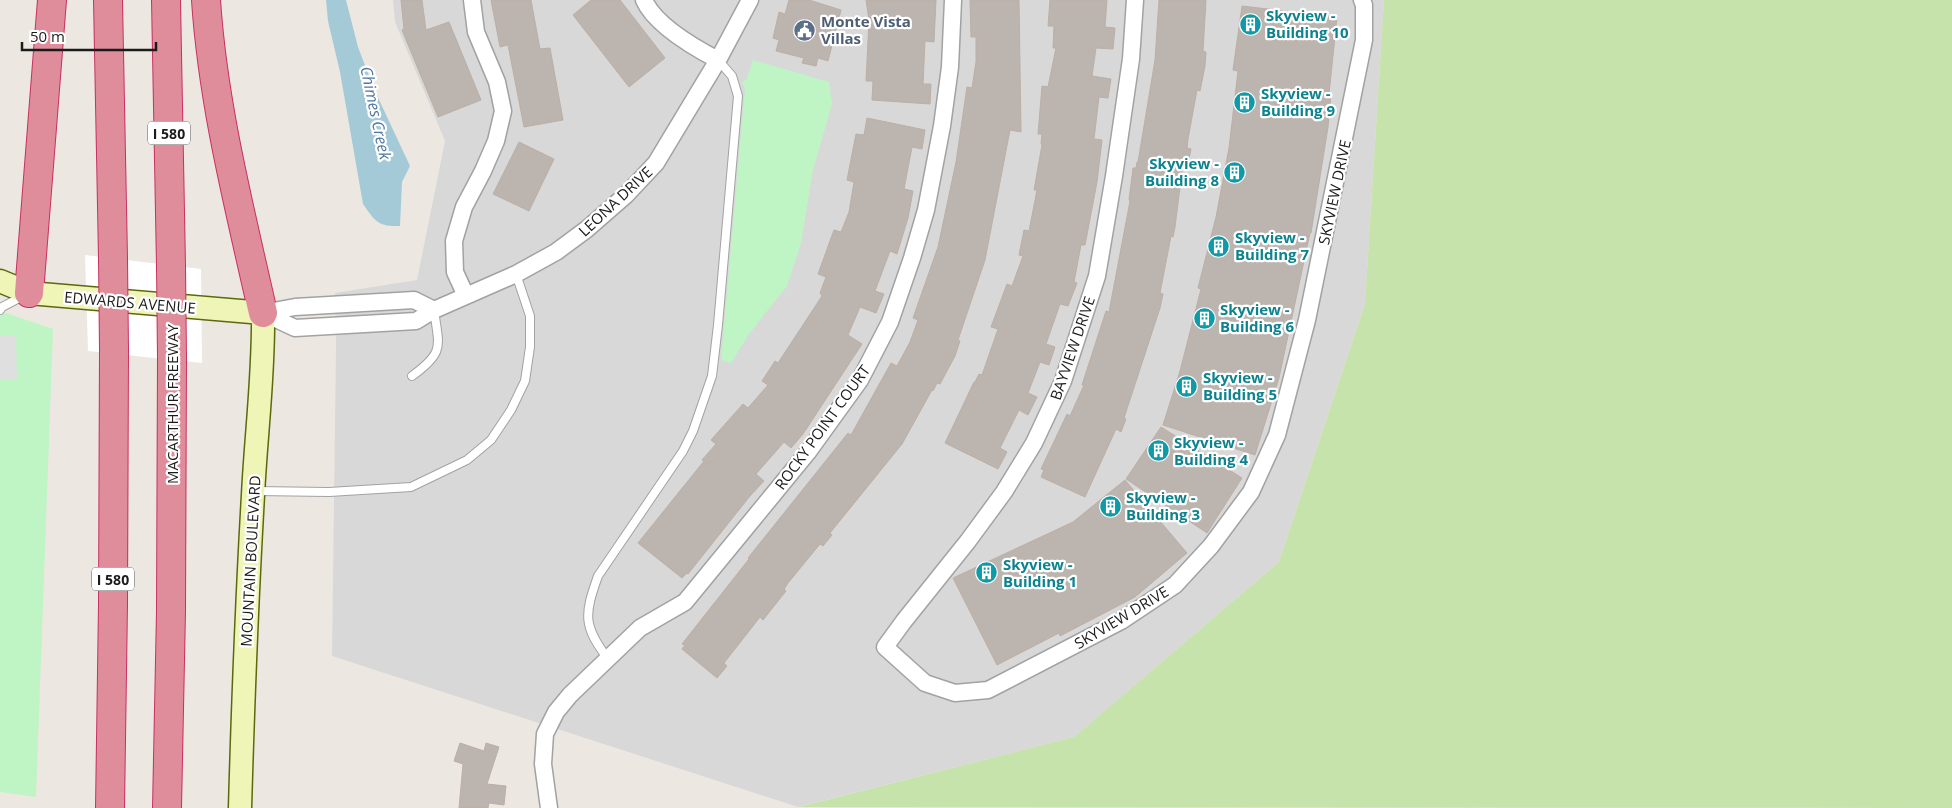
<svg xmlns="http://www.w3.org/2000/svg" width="1952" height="808" font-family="'Open Sans',sans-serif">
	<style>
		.residential { fill: #d9d8d8 }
		.grass { fill: #c5e3aa }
		.park { fill: #bff4c5 }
		.parking { fill: #dfdfdf }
		.water { fill: #a4cad7 }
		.pier { fill: #fff }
		.building { fill: #bcb4ae; stroke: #bcafa5 }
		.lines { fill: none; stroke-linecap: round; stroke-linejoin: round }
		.lane-casing { stroke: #a2a2a2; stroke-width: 10 }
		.street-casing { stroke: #a2a2a2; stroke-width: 19 }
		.secondary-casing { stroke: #5c680c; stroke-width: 25 }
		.highway-casing { stroke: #c83061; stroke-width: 30 }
		.lane { stroke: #fff; stroke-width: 8 }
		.street { stroke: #fff; stroke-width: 16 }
		.secondary { stroke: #eff4b7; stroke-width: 22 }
		.highway { stroke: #df8d9b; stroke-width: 28 }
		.highway-bridge-casing { stroke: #c83061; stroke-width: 30; stroke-linecap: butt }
		.highway-bridge { stroke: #df8d9b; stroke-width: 28 }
		.labels { text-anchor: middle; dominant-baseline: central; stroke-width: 4.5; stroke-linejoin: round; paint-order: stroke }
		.shield { fill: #fff; stroke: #5f5f5f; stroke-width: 1 }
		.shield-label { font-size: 14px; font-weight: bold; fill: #1b1b1b }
		.culture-label { font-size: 15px; font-weight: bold; fill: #0d838f; stroke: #fff; text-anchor: start }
		.service-label { font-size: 15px; font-weight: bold; fill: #4e5e75; stroke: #fff; text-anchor: start }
		.street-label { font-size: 15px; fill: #1b1b1b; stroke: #fff }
		.water-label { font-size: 16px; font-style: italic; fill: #4f77a2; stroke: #fff }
	</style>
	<rect width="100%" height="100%" fill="#ece8e1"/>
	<path class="residential" d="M393,0H1384L1365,304L1279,562L1074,737L798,807L332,656L336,345L335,293L417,280L445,141L395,22Z"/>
	<path class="grass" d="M1384,0H1952V808L799,807L1074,737L1279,562L1365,304Z"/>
	<path class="park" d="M753,60L829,82L832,104L813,170L801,243L787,286L749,334L731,363L721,360L745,89L742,83L747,78Z
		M0,311L53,329L36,797L0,792Z"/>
	<path class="parking" d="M16,335L17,379L0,380V336Z"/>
	<path class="water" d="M326,0H346L358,47L374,89L410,166L402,182L400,226C378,227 375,221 363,204L340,72L328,21Z"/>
	<path class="pier" d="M85,255L201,269L202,363L88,351Z"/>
	<path class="building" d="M401,0H422L426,30L449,22L481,100L438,117L402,30L404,29Z
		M491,0H531L540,49L550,48L563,120L524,127L508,45L500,47Z
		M591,0H620L665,58L629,87L573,15Z
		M789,0H809L841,10L828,61L818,58L816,66L802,63L804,58L776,51L779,40L773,38L779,12L785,14Z
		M866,0H936L934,42L925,41L923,84H931L930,104L872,100L873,81H866L869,20Z
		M970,0H1019L1021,132L1010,130L985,260L958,340L960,341L955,356L940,384L937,383L933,391L932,390L902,444L830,533L832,535L823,546L820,544L788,583L784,589L786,591L763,620L760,617L724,663L727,666L717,678L682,649L685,645L682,644L749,559L748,558L848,433L851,435L891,363L897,366L910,342L918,320L913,318L938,247L956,162L967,87L972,88L976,62V37H971Z
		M1050,0H1107L1105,27L1115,28L1113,49L1096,48L1092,76L1111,79L1108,98L1099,97L1094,139L1102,140L1097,182L1085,245H1081L1074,282L1077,283L1068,306L1060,304L1046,344L1055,347L1049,365L1040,362L1028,393L1037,397L1028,415L1019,410L1000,448L1007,452L998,469L945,443L974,382H975L979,374L982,375L998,329L991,327L1007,284L1012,286L1023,256L1019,255L1024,230L1029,231L1037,190H1034L1042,145L1041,144L1042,134H1038L1042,86L1048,87L1056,48H1053L1054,26H1048Z
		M1159,0H1206L1203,51L1206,52L1205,66L1200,91L1197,90L1188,139L1187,148L1191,149L1188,164L1183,163L1175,227L1173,237L1171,236L1160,293L1163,294L1160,308L1124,418L1126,419L1121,432L1116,429L1085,497L1041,477L1044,470L1041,469L1067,414L1070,416L1084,385H1082L1106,311L1109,312L1130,201L1129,200L1133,168H1136L1137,162H1138L1155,60Z
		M1242,6L1337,17L1329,94H1331L1328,127L1311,233H1310L1279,378L1255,455L1163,425L1180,371L1201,289L1198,288L1216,217L1229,148L1238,71L1233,70Z
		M867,118L925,130L922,149L912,147L904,189L913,191L908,218L897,254L890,251L875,291L884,294L876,313L860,307L848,335L862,344L803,434L791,448L784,442L756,474L764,481L750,496L688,574L687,573L682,578L638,543L704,461L702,460L716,444L711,440L743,404L748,408L768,385L762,381L775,361L778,363L822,296L820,293L826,277L818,274L834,230L841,232L849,212L854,182L847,180L856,134L864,135Z
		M519,142L554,159L529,211L493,194Z
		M1161,427L1242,478L1207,533L1126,479Z
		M1125,480L1187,553L1135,597L1060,636L1059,633L997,665L953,578L1073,522Z
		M460,743L484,751L486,743L499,747L487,784L506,786L504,805L489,803L488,808H459L463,764L454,761Z"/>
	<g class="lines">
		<defs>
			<path id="lane" d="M0,310L2,307L25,295
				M412,376C445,352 439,347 434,310
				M255,491L329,492L411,487L467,460L491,440L511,410L525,381L530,347V316L516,274
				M608,659C583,626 584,615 598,576L683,451L693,431L712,376L718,325L738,96L732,76L718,60"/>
			<path id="street" d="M644,0C655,25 695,48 718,60
				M1135,0L1131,59L1114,176L1097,276L1063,381L1034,443L1004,492L968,541L904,621L885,647L925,683L955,693L988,690L1121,621L1175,585L1211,546L1251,492L1277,435L1307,320L1364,40V5L1362,0
				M466,296L455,272L454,241L464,207L483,171L496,141L503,111L497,82L476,32L472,0
				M263,313L295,328L416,321L434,310L516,274L556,252L587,229L626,195L656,163L718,60L750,0
				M263,313L295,307L414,300L434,310
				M549,808L543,764L545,734L556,712L570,695L640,628L685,602L808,452L860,380L890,322L912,258L926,210L942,126L950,67L953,0"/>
			<path id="secondary" d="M0,281L29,293L263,313C264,374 256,434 253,495C247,599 243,703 240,808"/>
			<path id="highway" d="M108,0L113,258
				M166,0L171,266
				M206,0C213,106 240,210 263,313
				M29,293L52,0
				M110,808L113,604L114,350
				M167,808L171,611L172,358"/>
		</defs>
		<use href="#lane" class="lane-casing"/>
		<use href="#street" class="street-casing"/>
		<use href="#secondary" class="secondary-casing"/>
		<use href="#highway" class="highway-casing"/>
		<use href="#lane" class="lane"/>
		<use href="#street" class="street"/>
		<use href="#secondary" class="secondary"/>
		<use href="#highway" class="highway"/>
		<defs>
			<path id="highway-bridge" d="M113,258L114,350
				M171,266L172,358"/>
		</defs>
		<use href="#highway-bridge" class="highway-bridge-casing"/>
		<use href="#highway-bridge" class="highway-bridge"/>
	</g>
	<defs>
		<symbol id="building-disc" viewBox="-11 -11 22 22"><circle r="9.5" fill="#0f9aa8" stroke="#fff"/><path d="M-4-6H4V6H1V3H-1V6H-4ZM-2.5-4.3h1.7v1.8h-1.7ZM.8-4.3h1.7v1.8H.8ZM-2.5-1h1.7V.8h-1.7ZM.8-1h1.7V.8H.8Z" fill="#fff"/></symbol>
		<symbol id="civic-disc" viewBox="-11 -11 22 22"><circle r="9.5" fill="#5c6f8a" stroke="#fff"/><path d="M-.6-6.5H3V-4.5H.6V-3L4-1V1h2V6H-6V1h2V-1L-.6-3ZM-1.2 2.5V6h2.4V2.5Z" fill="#fff"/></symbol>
	</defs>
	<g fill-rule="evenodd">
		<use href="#building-disc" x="1238" y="12" width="25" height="25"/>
		<use href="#civic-disc" x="792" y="18" width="25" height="25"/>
		<use href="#building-disc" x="1232" y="90" width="25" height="25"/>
		<use href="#building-disc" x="1222" y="160" width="25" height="25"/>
		<use href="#building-disc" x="1206" y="234" width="25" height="25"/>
		<use href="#building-disc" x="1192" y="306" width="25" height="25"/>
		<use href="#building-disc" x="1174" y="374" width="25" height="25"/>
		<use href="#building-disc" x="1146" y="438" width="25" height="25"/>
		<use href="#building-disc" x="1098" y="494" width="25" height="25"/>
		<use href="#building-disc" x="974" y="560" width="25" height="25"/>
	</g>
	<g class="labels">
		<g class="shield">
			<rect x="148" y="121.5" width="42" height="23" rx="4"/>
			<rect x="92" y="567.5" width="42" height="23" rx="4"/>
		</g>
		<g class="shield-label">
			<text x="169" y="133">I 580</text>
			<text x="113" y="579">I 580</text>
		</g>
		<g class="culture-label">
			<text x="1266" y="15">Skyview -<tspan x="1266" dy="17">Building 10</tspan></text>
			<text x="1261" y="93">Skyview -<tspan x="1261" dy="17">Building 9</tspan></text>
			<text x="1219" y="163" text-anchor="end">Skyview -<tspan x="1219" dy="17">Building 8</tspan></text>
			<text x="1235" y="237">Skyview -<tspan x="1235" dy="17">Building 7</tspan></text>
			<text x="1220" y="309">Skyview -<tspan x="1220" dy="17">Building 6</tspan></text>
			<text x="1203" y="377">Skyview -<tspan x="1203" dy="17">Building 5</tspan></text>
			<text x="1174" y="442">Skyview -<tspan x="1174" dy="17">Building 4</tspan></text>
			<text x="1126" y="497">Skyview -<tspan x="1126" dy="17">Building 3</tspan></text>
			<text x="1003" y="564">Skyview -<tspan x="1003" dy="17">Building 1</tspan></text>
		</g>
		<g class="service-label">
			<text x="821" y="21">Monte Vista<tspan x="821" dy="17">Villas</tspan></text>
		</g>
		<g class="street-label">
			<text transform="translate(1334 192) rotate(-78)">SKYVIEW DRIVE</text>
			<text transform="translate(615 201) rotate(-43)">LEONA DRIVE</text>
			<text transform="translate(130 302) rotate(5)">EDWARDS AVENUE</text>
			<text transform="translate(1072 348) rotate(-71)">BAYVIEW DRIVE</text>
			<text transform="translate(172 404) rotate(-90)">MACARTHUR FREEWAY</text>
			<text transform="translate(822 427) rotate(-54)">ROCKY POINT COURT</text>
			<text transform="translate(250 561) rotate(-87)">MOUNTAIN BOULEVARD</text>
			<text transform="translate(1121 617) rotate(-31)">SKYVIEW DRIVE</text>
		</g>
		<g class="water-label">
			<text transform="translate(376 113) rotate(78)">Chimes Creek</text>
		</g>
	</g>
	<path d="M22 42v8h134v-8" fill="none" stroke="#1b1b1b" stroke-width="2.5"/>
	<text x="30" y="42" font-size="15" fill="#1b1b1b" stroke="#ffffff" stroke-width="4" paint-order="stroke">50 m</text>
</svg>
